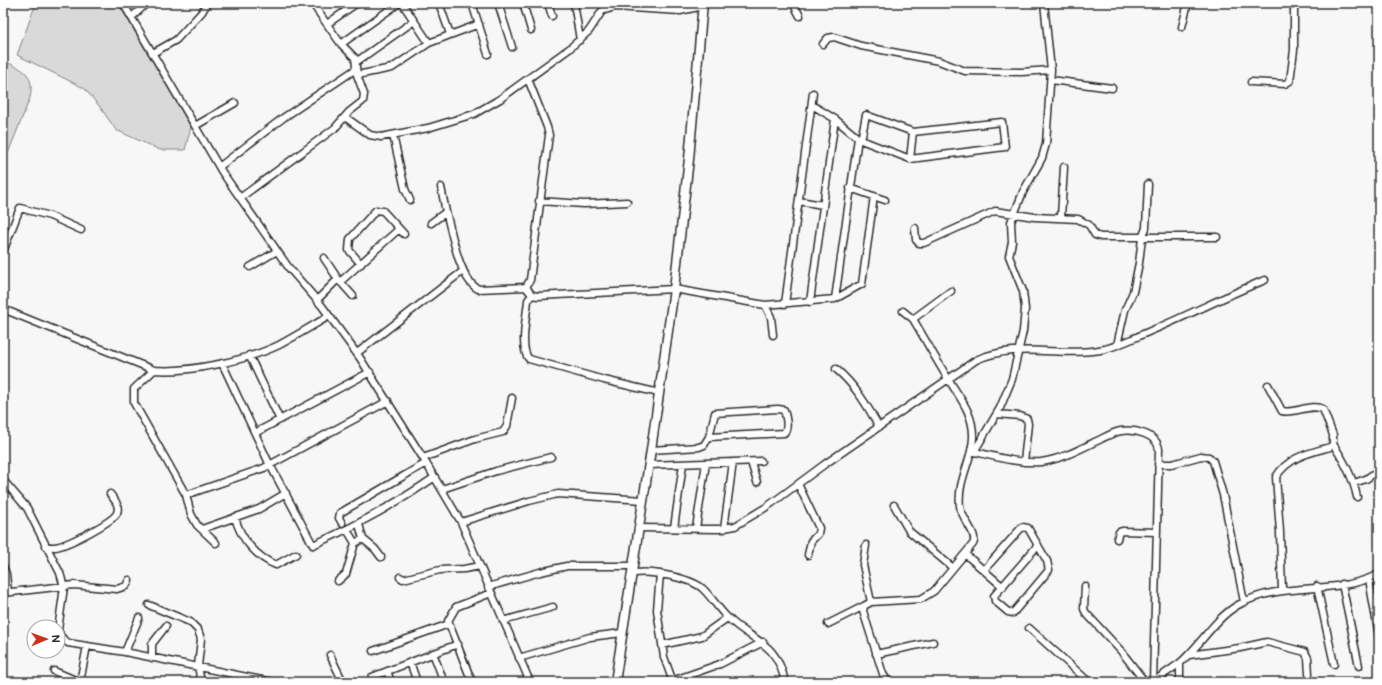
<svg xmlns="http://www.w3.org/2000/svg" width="1382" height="685" font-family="'Balsamiq Sans',sans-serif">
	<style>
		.green { fill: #d9d9d9; stroke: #828282 }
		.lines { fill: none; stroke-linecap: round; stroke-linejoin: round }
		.minor-casing { stroke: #2b2b2b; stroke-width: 9 }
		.tertiary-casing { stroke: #2b2b2b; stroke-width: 11 }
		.minor { stroke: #fff; stroke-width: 6 }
		.tertiary { stroke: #fff; stroke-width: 8 }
	</style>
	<rect width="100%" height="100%" fill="#f7f7f7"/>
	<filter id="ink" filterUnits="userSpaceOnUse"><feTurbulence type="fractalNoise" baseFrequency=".025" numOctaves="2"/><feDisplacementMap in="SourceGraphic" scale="8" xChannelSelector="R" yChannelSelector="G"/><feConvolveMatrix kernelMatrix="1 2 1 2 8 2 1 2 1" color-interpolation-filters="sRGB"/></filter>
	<g filter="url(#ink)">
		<path class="green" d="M36,3H118L191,127L185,150H160L116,130L100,107L84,88L17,55Z
			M3,61C23,69 35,73 30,98L3,166Z"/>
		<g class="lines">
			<defs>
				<path id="minor" d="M123,3L222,172L289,268L322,306L360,358L423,458L461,522L530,682
					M402,3L429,43
					M439,3L450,34
					M472,3L488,54
					M498,3L512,47
					M523,3L531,30
					M548,3L552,16
					M574,3L580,40
					M793,3L800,16
					M132,17L147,3
					M327,24L357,3
					M1182,27L1188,3
					M341,44L399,3
					M823,44L828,38L834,37L861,46L939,61L965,71L1021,72L1051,70
					M153,53L176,40L202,12L207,3
					M356,62L414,21
					M357,75L392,68L429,43L479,24
					M1051,80L1112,88
					M1251,82L1285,84L1290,81L1294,50V3
					M812,105L835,119L858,138L861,140L910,159L1005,147L1002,122L913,132L866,115L861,140
					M345,117L370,135L381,137L428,128L474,114L500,99L569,49L589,31L602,11L615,7L680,11L703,6
					M195,126L235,103
					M393,135L405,189L410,200
					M910,159L913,132
					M219,167L283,118L356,69
					M441,187L446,212
					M850,188L885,200
					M240,198L335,128L349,112L363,101L364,94L357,75L355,58L341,44L312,3
					M539,201L584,204L627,202
					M799,201L823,205
					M1061,217L1064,167
					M431,223L446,212C452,232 459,279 478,289L526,287L532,295L538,296L674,289L765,305L835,299L862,284L874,196
					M915,228L916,240L919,243H924L995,211L1035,217L1078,219L1089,225L1095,235L1101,237H1217
					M3,252L20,208L50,216L81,230
					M324,258L338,279L353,296
					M361,264L349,250L350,239L376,210L383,211L404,234
					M250,267L277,251
					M340,282L399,229
					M526,287L530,280L549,135L547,127L528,79
					M532,295L528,300C527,315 519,349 529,359L604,380L659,393
					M835,299L858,138
					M317,300L338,279
					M810,302L835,119
					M785,304L813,93
					M765,305L771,317L773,335
					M3,309L154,370C188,373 248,360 279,345C296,336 312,326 329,316
					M913,319L951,291
					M1117,345L1125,310L1133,292L1139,263L1142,238L1146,228L1148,184
					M357,353L463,271
					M249,355L280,420
					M222,363L268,461L313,545C356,526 396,504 435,477
					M836,369C855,385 867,405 879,427
					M154,370L134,389V403L186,495L191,514L197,525L216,543
					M1268,385L1282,411C1295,414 1311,403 1323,409L1333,435V444L1330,447C1309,453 1288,457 1276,477L1280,532L1282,590
					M997,414L1020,416L1027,419L1028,424L1024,462
					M255,433L370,372
					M1333,444C1344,461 1353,477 1357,497
					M651,450L699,447L704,445L709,437L784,433C789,428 786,417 784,410L778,409L715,413L709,437
					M971,451C993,456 1019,464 1041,462C1063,459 1082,448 1101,439C1107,436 1114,432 1121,431C1134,429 1157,434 1159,449L1153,682
					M974,452L1000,408L1012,379L1023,331L1025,309L1023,291L1009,256L1012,242L1011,222L1023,192L1042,158L1046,144L1051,70L1044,3
					M423,458L475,439L503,432L507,426L512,398
					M751,462L757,482
					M1158,464H1172L1201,456L1209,457L1213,461L1223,495L1244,602
					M649,465L761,461
					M3,480L27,508L60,573L64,587L58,630
					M1354,483L1366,479L1379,470
					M798,484L819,528L818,534L811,541L808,555
					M442,489L496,471L551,457
					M186,495L264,468L388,401
					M894,505L909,531L953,568
					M235,517C240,538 256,557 276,565L296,554
					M461,522L529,501L558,494L643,500
					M342,523L339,518L340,513L426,463
					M639,528L719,529L735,526L768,506L825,464L976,360C1017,341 1063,358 1105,349C1120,345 1134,338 1148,332C1187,316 1225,296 1265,280
					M674,528L683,464
					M696,528L706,463
					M202,529L259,509L286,493
					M724,529L733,462
					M347,530L355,543
					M363,539L375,549L381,557
					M1117,539L1119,532L1122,531L1157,532
					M866,545L863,565L871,602
					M45,546C48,547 52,547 55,547C66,546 113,522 117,513C120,505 114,499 110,494
					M965,554L1003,587
					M3,566L6,574L8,592
					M984,570L1022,527L1028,528L1047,561L1049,570L1013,613L1008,612L995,601L994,596L1038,545
					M632,574C646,569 690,578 702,588C712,597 718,609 728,618C754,643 776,640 785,682
					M660,574L657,610L664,657L673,682
					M400,577L403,579L440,570L464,569L480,566
					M1369,579L1379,637
					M338,581L346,574L355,543L363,539L359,524
					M1342,584L1359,666
					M1085,586L1084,609L1086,613L1121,651L1145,682
					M1317,586L1334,664
					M488,587L540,572L567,566H633
					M3,593L74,585L117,589L126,586L129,580
					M149,605L190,622L198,630L201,639L198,666L201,682
					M503,621L553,607
					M828,624L864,606
					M1029,628L1089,682
					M58,630L61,637L68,643L125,652L272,682
					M662,645L702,636L727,618
					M373,651L449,624
					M125,652L139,618
					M433,653L444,682
					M876,654L933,642
					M330,655L343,682
					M1189,655L1240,648L1267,642L1305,652L1308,658L1309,674
					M152,658V644L166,626
					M519,658L590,637L622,633
					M410,662L417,682
					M54,671L80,682
					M387,671L391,682
					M372,677L458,644
					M672,681L720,664L763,642
					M80,682L87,646
					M472,682L448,621L456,607L491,593
					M888,682L883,674L863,611L864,606L871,602L921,599L934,591L973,544C979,534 961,519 960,506C957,481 972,461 973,438C974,413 959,397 947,377C935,358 925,339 913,319L903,311
					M1019,682H1022
					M1153,682L1180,663
					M1180,682V663C1201,645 1214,619 1238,605C1281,580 1338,596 1379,574"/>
				<path id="tertiary" d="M615,682L651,450L674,289L689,159L703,3"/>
			</defs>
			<use href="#minor" class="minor-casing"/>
			<use href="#tertiary" class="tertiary-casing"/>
			<use href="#minor" class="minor"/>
			<use href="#tertiary" class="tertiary"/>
		</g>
	</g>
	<rect width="1382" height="685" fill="none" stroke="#fff" stroke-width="16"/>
	<rect x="8" y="8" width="1366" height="669" fill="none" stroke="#2b2b2b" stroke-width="1.5" filter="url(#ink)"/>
	<g transform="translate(46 639) rotate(88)"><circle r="19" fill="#ffffff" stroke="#aaaaaa"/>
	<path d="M0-3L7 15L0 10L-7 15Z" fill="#c8321e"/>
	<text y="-6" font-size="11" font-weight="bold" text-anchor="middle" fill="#2b2b2b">N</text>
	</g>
</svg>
